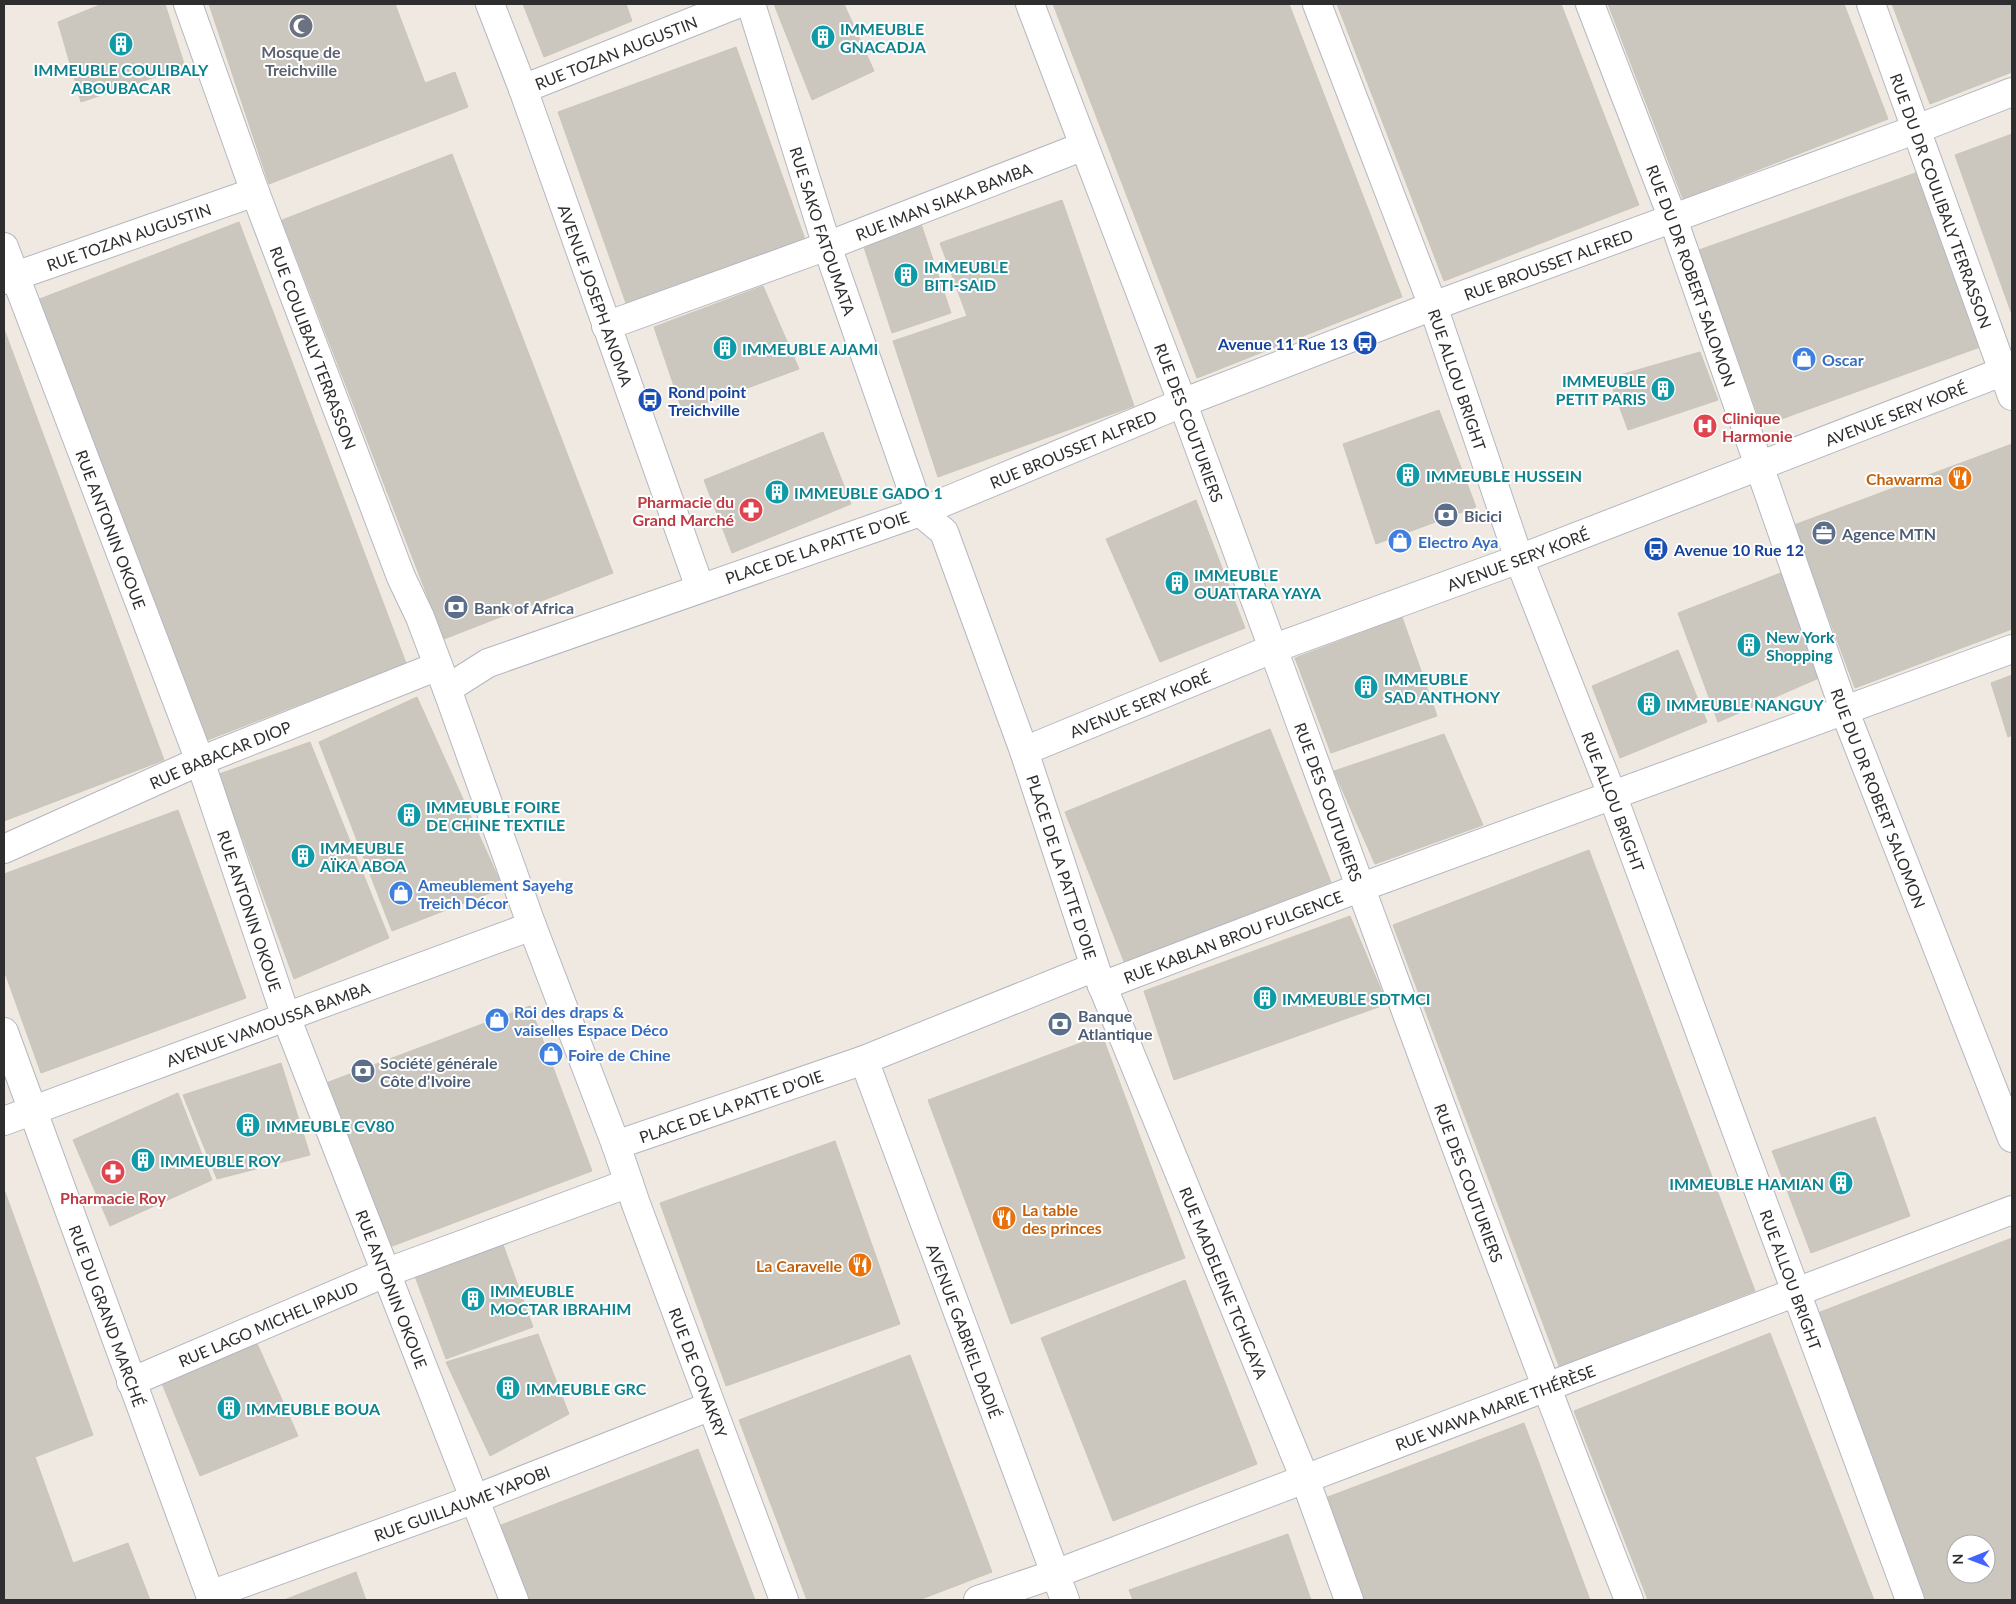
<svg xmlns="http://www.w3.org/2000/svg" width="2016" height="1604" font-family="Lato,sans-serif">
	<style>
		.building { fill: #cbc7bf; stroke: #cbc5ba; fill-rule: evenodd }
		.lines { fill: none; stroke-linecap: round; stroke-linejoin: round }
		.minor-casing { stroke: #b4b7c1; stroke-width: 30 }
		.tertiary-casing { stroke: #b4b7c1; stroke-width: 30 }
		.minor { stroke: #fff; stroke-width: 28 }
		.tertiary { stroke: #fff; stroke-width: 28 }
		.labels { text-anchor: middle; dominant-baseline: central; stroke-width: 4; stroke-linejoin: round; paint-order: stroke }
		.culture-label { font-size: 16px; font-weight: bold; fill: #0d838f; stroke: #fff; text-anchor: start }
		.worship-label { font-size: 16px; font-weight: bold; fill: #5b616d; stroke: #fff }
		.street-label { font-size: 16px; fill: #2e2e2e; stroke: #fff }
		.transit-label { font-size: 16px; font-weight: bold; fill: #164399; stroke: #fff; text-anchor: start }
		.shop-label { font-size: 16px; font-weight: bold; fill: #366cbe; stroke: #fff; text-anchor: start }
		.health-label { font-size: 16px; font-weight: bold; fill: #be3a42; stroke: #fff; text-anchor: start }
		.food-label { font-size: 16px; font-weight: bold; fill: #c56008; stroke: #fff; text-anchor: end }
		.service-label { font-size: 16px; font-weight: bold; fill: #4e5e75; stroke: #fff; text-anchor: start }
	</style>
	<rect width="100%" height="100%" fill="#efe9e1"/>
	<path class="building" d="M102,4H165L185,67L81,102L58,22Z
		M209,4H395L425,83L455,72L468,107L269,184Z
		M523,4H626L632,21L544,57Z
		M774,4H844L874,71L812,100Z
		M1053,4H1289L1402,297L1197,378Z
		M1337,4H1561L1639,205L1444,281Z
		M1608,4H1844L1888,119L1683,199Z
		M1892,4H2012V72L1930,104Z
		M736,47L806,242L627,306L558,112Z
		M2012,134V315L1955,155Z
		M452,154L613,573L444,639L282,220Z
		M1921,171L1983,346L1762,426L1699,250Z
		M1062,200L1134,406L938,477L893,341L967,316L940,243Z
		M919,218L951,313L892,333L861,238Z
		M239,222L406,663L205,741L37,300Z
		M763,286L799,369L685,411L680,404L654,327Z
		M4,329L164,760L4,821Z
		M1700,352L1718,400L1628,430L1609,378Z
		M1439,410L1476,507L1376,544L1343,444Z
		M823,432L851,504L732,553L704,480Z
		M2012,444V629L1855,688L1794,525Z
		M1196,500L1245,628L1160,662L1106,539Z
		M1783,572L1819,678L1718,722L1678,613Z
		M1402,617L1437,716L1331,753L1295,658Z
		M1678,650L1707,722L1620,758L1592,686Z
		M2012,675V735L2008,737L1991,683Z
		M417,697L503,888L392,931L319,742Z
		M1270,729L1331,882L1125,964L1065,812Z
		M1444,734L1483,825L1375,864L1334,771Z
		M310,742L389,938L294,979L219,774Z
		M178,810L246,998L41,1073L4,970V874Z
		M1589,850L1755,1291L1559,1366L1393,925Z
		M1350,916L1387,1004L1174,1080L1144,991Z
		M530,1006L592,1171L387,1248L326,1083Z
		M1102,1035L1185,1258L1011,1324L928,1100Z
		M281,1063L310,1155L217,1179L183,1095Z
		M178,1093L212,1180L110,1226L73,1140Z
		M1875,1117L1910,1216L1811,1253L1772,1151Z
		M835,1141L900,1324L726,1386L660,1203Z
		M4,1189L93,1435L35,1457L73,1563L128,1543L150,1600H4Z
		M2012,1238V1600H1925L1815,1314ZM1956,1544H1986V1574H1956Z
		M501,1239L533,1327L446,1359L413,1271Z
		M1185,1280L1257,1464L1113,1521L1041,1338Z
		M1770,1333L1874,1600H1648L1574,1411Z
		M538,1334L569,1414L490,1456L446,1362Z
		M256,1341L298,1436L200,1476L161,1381Z
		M910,1355L992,1572L919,1600H807L739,1420Z
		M1524,1423L1590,1600H1363L1325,1498Z
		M698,1449L755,1600H529L501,1525Z
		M1288,1534L1311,1600H1133L1129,1590Z
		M356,1572L366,1600H284Z"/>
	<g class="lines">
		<defs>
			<g id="minor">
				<path id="s1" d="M188,4L255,192L401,577L420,617L447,689"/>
				<path id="s2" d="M751,4L827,246L920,512L1182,403L1433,306L1917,129L2012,92"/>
				<path id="s3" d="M1030,4C1081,137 1133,270 1183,404C1331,803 1473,1204 1629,1600"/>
				<path id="s4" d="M1317,4L1433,306L1519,559L1613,797L1910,1600"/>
				<path id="s5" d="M1590,4L1673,219L1845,712L2012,1138"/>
				<path id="s6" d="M1871,4L2012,396"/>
				<path id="s7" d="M523,89L737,4"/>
				<path id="s8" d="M4,247L200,761L286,1017L514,1600"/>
				<path id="s9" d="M4,280L255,192"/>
				<path id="s10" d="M606,326L827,246L1084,146"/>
				<path id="s11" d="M4,849L200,761L438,666"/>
				<path id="s12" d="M1095,968L1305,1479L1349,1600"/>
				<path id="s13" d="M1102,986L1359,888L2012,649"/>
				<path id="s14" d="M4,1032L212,1600"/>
				<path id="s15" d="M616,1145L636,1204L784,1600"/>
				<path id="s16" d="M131,1382L385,1273L629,1183"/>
				<path id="s17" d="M210,1595L475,1499L711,1406"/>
				<path id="s18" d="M978,1600L1055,1574L2012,1210"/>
			</g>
			<g id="tertiary">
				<path id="s19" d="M490,4L523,89L700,588"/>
				<path d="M920,512L944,532L1024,751L1095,967L864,1060L616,1145L532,926L447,689L488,663Z"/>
				<path id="s20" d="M1024,751L1272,649L1519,559L2012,368"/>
				<path id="s21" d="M864,1060L1065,1600"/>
				<path id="s22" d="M4,1121L532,926"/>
			</g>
		</defs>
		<use href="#minor" class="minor-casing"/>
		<use href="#tertiary" class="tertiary-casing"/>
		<use href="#minor" class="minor"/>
		<use href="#tertiary" class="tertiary"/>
	</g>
	<defs>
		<symbol id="mosque-disc" viewBox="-11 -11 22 22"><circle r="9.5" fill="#6b7280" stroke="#fff"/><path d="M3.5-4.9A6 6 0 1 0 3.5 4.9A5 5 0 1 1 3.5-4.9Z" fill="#fff"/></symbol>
		<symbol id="building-disc" viewBox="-11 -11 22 22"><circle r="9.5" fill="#0f9aa8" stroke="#fff"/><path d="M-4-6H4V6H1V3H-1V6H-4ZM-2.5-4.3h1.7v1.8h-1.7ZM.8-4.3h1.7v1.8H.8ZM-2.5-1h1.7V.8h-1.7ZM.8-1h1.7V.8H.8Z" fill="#fff"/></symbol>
		<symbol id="bus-disc" viewBox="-11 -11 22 22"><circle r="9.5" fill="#1a4fb4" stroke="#fff"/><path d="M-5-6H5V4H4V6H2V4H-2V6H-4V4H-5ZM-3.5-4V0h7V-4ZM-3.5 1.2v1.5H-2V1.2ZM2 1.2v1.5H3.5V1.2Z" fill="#fff"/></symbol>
		<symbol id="shop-disc" viewBox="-11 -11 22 22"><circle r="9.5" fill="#3f7fe0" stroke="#fff"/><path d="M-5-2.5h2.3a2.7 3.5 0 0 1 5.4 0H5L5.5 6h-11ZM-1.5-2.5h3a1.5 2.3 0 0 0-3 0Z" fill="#fff"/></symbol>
		<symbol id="hospital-disc" viewBox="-11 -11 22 22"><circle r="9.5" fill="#e0444e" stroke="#fff"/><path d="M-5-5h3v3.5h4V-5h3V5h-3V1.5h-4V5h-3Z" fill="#fff"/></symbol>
		<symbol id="restaurant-disc" viewBox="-11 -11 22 22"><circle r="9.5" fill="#e8710a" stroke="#fff"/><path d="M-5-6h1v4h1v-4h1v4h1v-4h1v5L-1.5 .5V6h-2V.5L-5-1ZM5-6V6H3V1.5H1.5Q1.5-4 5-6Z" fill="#fff"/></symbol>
		<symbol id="pharmacy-disc" viewBox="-11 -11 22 22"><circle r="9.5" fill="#e0444e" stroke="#fff"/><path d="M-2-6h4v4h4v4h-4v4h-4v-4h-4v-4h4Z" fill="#fff"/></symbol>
		<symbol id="bank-disc" viewBox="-11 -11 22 22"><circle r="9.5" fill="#5c6f8a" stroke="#fff"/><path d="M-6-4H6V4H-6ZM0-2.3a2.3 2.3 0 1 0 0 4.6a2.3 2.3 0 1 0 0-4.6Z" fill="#fff"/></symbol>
		<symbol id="office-disc" viewBox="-11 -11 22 22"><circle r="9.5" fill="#5c6f8a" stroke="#fff"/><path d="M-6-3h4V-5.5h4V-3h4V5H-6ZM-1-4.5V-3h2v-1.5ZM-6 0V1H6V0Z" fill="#fff"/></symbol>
	</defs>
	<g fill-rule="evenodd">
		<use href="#mosque-disc" x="287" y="12" width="28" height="28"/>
		<use href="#building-disc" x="809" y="23" width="28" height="28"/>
		<use href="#building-disc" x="107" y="30" width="28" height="28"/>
		<use href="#building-disc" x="892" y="261" width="28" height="28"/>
		<use href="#bus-disc" x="1351" y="329" width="28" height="28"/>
		<use href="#building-disc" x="711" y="334" width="28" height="28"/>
		<use href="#shop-disc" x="1790" y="345" width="28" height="28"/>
		<use href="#building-disc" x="1649" y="375" width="28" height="28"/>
		<use href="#bus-disc" x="636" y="386" width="28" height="28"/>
		<use href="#hospital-disc" x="1691" y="412" width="28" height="28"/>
		<use href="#building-disc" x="1394" y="461" width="28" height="28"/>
		<use href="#restaurant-disc" x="1946" y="464" width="28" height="28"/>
		<use href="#building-disc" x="763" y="478" width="28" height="28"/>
		<use href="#pharmacy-disc" x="737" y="496" width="28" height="28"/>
		<use href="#bank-disc" x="1432" y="501" width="28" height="28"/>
		<use href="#office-disc" x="1810" y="519" width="28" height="28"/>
		<use href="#shop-disc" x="1386" y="527" width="28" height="28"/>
		<use href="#bus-disc" x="1642" y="535" width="28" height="28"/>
		<use href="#building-disc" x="1163" y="569" width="28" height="28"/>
		<use href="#bank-disc" x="442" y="593" width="28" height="28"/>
		<use href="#building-disc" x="1735" y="631" width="28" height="28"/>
		<use href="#building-disc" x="1352" y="673" width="28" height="28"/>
		<use href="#building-disc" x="1635" y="690" width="28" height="28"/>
		<use href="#building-disc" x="395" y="801" width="28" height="28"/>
		<use href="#building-disc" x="289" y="842" width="28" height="28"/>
		<use href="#shop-disc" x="387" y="879" width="28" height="28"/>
		<use href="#building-disc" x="1251" y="984" width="28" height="28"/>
		<use href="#shop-disc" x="483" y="1006" width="28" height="28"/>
		<use href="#bank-disc" x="1046" y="1010" width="28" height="28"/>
		<use href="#shop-disc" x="537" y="1040" width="28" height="28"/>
		<use href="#bank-disc" x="349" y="1057" width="28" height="28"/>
		<use href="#building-disc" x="234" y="1111" width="28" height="28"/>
		<use href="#building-disc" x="129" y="1146" width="28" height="28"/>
		<use href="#pharmacy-disc" x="99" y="1158" width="28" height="28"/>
		<use href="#building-disc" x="1827" y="1169" width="28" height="28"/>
		<use href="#restaurant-disc" x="990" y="1204" width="28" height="28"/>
		<use href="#restaurant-disc" x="846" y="1251" width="28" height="28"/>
		<use href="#building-disc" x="459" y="1285" width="28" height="28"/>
		<use href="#building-disc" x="494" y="1374" width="28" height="28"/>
		<use href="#building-disc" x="215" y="1394" width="28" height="28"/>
	</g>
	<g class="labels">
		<g class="culture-label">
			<text x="840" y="28">IMMEUBLE<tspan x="840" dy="18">GNACADJA</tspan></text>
			<text x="121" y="69" text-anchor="middle">IMMEUBLE COULIBALY<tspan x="121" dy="18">ABOUBACAR</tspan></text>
			<text x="924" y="266">IMMEUBLE<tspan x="924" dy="18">BITI-SAID</tspan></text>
			<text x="742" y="348">IMMEUBLE AJAMI</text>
			<text x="1646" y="380" text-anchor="end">IMMEUBLE<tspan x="1646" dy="18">PETIT PARIS</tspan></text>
			<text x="1426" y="475">IMMEUBLE HUSSEIN</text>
			<text x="794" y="492">IMMEUBLE GADO 1</text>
			<text x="1194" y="574">IMMEUBLE<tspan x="1194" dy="18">OUATTARA YAYA</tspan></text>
			<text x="1766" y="636">New York<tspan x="1766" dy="18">Shopping</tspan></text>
			<text x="1384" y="678">IMMEUBLE<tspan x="1384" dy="18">SAD ANTHONY</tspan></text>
			<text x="1666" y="704">IMMEUBLE NANGUY</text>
			<text x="426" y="806">IMMEUBLE FOIRE<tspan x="426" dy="18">DE CHINE TEXTILE</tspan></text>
			<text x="320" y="847">IMMEUBLE<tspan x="320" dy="18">AÏKA ABOA</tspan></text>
			<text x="1282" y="998">IMMEUBLE SDTMCI</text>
			<text x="266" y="1125">IMMEUBLE CV80</text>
			<text x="160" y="1160">IMMEUBLE ROY</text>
			<text x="1824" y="1183" text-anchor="end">IMMEUBLE HAMIAN</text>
			<text x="490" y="1290">IMMEUBLE<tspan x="490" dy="18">MOCTAR IBRAHIM</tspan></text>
			<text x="526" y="1388">IMMEUBLE GRC</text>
			<text x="246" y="1408">IMMEUBLE BOUA</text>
		</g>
		<g class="worship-label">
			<text x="301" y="51">Mosque de<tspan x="301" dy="18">Treichville</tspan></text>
		</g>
		<g class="street-label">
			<text stroke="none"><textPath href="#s7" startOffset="100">RUE TOZAN AUGUSTIN</textPath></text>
			<text stroke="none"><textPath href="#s6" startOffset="209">RUE DU DR COULIBALY TERRASSON</textPath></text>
			<text stroke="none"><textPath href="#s10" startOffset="360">RUE IMAN SIAKA BAMBA</textPath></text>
			<text stroke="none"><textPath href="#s2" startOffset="238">RUE SAKO FATOUMATA</textPath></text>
			<text stroke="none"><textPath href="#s9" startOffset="132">RUE TOZAN AUGUSTIN</textPath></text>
			<text stroke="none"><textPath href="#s2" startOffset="1211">RUE BROUSSET ALFRED</textPath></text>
			<text stroke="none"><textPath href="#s5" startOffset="290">RUE DU DR ROBERT SALOMON</textPath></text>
			<text stroke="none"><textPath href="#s19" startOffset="310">AVENUE JOSEPH ANOMA</textPath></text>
			<text stroke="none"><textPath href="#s1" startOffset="366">RUE COULIBALY TERRASSON</textPath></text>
			<text stroke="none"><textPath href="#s4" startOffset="401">RUE ALLOU BRIGHT</textPath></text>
			<text stroke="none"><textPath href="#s20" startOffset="935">AVENUE SERY KORÉ</textPath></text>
			<text stroke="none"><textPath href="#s3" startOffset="448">RUE DES COUTURIERS</textPath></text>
			<text stroke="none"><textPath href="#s2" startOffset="701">RUE BROUSSET ALFRED</textPath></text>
			<text stroke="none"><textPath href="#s8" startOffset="302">RUE ANTONIN OKOUE</textPath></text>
			<text transform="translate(817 547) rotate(-19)">PLACE DE LA PATTE D'OIE</text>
			<text stroke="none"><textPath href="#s20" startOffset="530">AVENUE SERY KORÉ</textPath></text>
			<text stroke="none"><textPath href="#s20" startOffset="125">AVENUE SERY KORÉ</textPath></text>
			<text stroke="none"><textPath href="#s11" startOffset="236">RUE BABACAR DIOP</textPath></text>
			<text stroke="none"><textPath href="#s5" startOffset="845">RUE DU DR ROBERT SALOMON</textPath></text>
			<text stroke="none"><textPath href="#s4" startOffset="851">RUE ALLOU BRIGHT</textPath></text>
			<text stroke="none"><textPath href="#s3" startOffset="852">RUE DES COUTURIERS</textPath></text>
			<text transform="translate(1062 867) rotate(72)">PLACE DE LA PATTE D'OIE</text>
			<text stroke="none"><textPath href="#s8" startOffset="708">RUE ANTONIN OKOUE</textPath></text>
			<text stroke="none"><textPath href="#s13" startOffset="140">RUE KABLAN BROU FULGENCE</textPath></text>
			<text stroke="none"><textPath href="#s22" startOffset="281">AVENUE VAMOUSSA BAMBA</textPath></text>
			<text transform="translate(731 1106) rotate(-19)">PLACE DE LA PATTE D'OIE</text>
			<text stroke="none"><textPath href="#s3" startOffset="1258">RUE DES COUTURIERS</textPath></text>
			<text stroke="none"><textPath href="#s4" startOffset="1361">RUE ALLOU BRIGHT</textPath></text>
			<text stroke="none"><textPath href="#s12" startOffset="340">RUE MADELEINE TCHICAYA</textPath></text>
			<text stroke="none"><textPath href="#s8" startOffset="1112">RUE ANTONIN OKOUE</textPath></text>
			<text stroke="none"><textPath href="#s14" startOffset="302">RUE DU GRAND MARCHÉ</textPath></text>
			<text stroke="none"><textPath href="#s16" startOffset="149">RUE LAGO MICHEL IPAUD</textPath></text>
			<text stroke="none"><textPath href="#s21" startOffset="289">AVENUE GABRIEL DADIÉ</textPath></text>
			<text stroke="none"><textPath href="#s15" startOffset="242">RUE DE CONAKRY</textPath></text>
			<text stroke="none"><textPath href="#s18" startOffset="552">RUE WAWA MARIE THÉRÈSE</textPath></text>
			<text stroke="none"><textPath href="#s17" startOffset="268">RUE GUILLAUME YAPOBI</textPath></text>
		</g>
		<g class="transit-label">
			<text x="1348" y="343" text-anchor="end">Avenue 11 Rue 13</text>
			<text x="668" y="391">Rond point<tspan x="668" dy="18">Treichville</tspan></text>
			<text x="1674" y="549">Avenue 10 Rue 12</text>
		</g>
		<g class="shop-label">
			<text x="1822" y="359">Oscar</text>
			<text x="1418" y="541">Electro Aya</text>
			<text x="418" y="884">Ameublement Sayehg<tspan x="418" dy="18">Treich Décor</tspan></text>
			<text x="514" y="1011">Roi des draps &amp;<tspan x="514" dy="18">vaiselles Espace Déco</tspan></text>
			<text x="568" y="1054">Foire de Chine</text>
		</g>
		<g class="health-label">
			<text x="1722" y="417">Clinique<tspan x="1722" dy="18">Harmonie</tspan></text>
			<text x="734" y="501" text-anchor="end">Pharmacie du<tspan x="734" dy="18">Grand Marché</tspan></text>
			<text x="113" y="1197" text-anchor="middle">Pharmacie Roy</text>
		</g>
		<g class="food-label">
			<text x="1942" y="478">Chawarma</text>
			<text x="1022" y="1209" text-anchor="start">La table<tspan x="1022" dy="18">des princes</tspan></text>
			<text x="842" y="1265">La Caravelle</text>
		</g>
		<g class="service-label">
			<text x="1464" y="515">Bicici</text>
			<text x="1842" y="533">Agence MTN</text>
			<text x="474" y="607">Bank of Africa</text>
			<text x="1078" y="1015">Banque<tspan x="1078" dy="18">Atlantique</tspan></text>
			<text x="380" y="1062">Société générale<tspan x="380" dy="18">Côte d’Ivoire</tspan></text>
		</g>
	</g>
	<rect width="2016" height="1604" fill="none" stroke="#2e2e2e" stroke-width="10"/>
	<g transform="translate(1971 1559) rotate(269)"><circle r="24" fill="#ffffff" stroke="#ababab"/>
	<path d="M0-4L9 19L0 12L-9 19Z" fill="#4264fb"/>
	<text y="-8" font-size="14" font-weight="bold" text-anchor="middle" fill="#2e2e2e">N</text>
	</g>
</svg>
